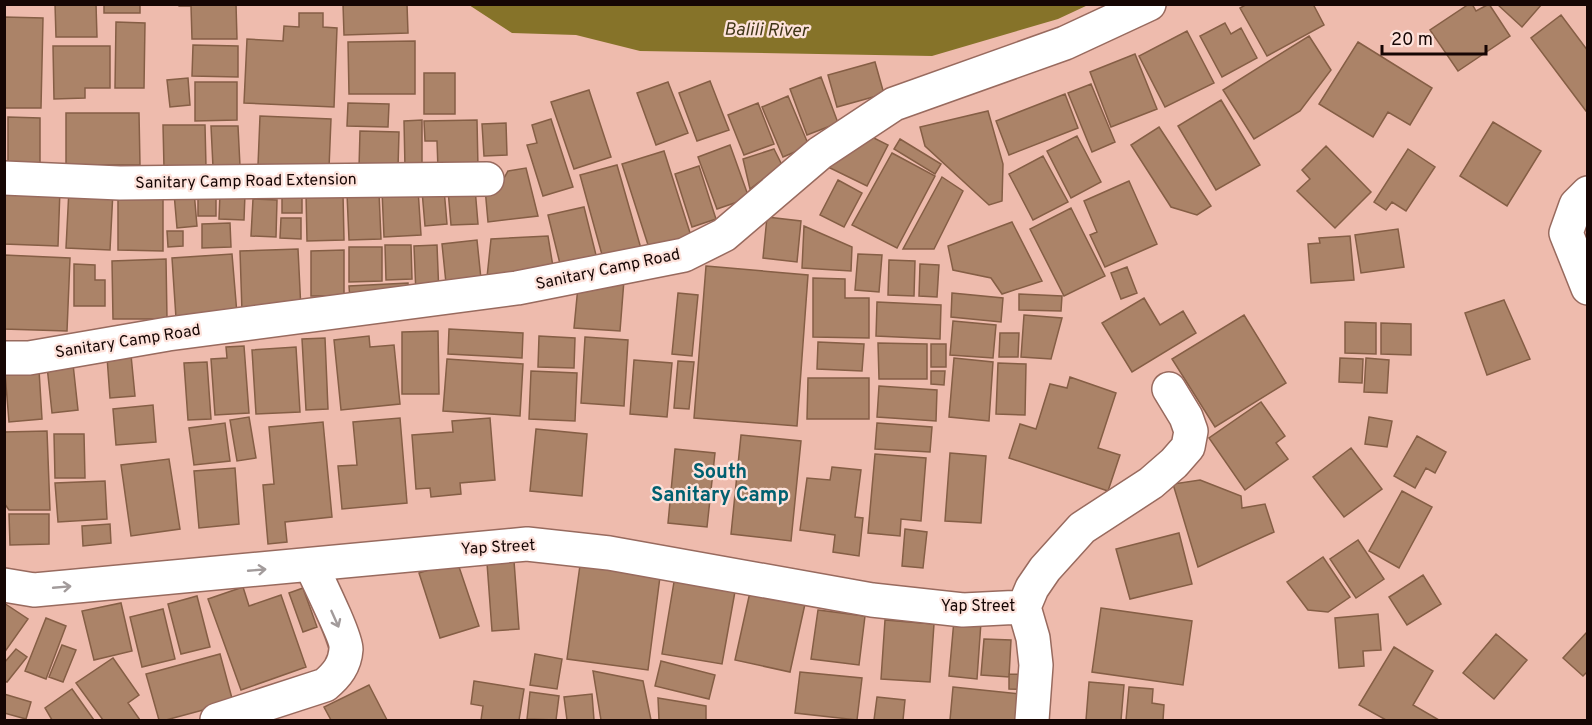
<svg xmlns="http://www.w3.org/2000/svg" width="1592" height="725" font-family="Overpass,sans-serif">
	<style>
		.water { fill: #867329 }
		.building { fill: #ab8368; stroke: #855e45; stroke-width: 1.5 }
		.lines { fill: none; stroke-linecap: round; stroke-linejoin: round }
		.minor-casing { stroke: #986a5e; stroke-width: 36 }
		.minor { stroke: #fff; stroke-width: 33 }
		.oneway { stroke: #a29b9b }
		.labels { text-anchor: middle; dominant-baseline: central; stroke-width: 4.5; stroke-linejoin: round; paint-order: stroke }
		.street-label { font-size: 16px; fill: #160604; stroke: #fde2db }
		.water-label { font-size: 18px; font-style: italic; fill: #3f3616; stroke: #fde2db }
		.quarter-label { font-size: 20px; font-weight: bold; fill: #006070; stroke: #fde2db }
	</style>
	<rect width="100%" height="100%" fill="#eebbad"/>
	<path class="water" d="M469,5H1088L1058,19L932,56L640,51L576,35L512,33Z"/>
	<path class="building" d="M55,4H96L97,37H56Z
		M104,4H140V13H104Z
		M178,4H236L237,39H192L191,6H179Z
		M343,4H407L408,33L344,35Z
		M1247,4H1313L1324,25L1267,56L1240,8Z
		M1469,4H1472L1476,11L1489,4L1510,36L1458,71L1430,30Z
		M1497,4H1542L1522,27Z
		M299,13H323V27L337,28L334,107L244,103L247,39L283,41L284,26L299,27Z
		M1561,15L1588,51V110L1586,111L1531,38Z
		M4,17L43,18L41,108H4Z
		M116,22L145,23L144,88H115Z
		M1225,23L1231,34L1241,28L1257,58L1222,77L1200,36Z
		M1187,31L1214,83L1165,107L1139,56Z
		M1309,36L1331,70L1300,111L1254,139L1223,90Z
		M415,41V94H349L348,42Z
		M1358,42L1432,88L1410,125L1388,112L1373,137L1319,104Z
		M193,45L238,46V77L192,76Z
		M53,46H110V88H85V98L54,99Z
		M1135,54L1157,109L1111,127L1090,72Z
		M875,62L884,94L837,107L828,75Z
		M424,73H455V114H424Z
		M821,77L838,123L807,135L790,89Z
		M188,78L190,105L170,107L167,80Z
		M710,81L729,130L697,141L679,93Z
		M195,82H237V120L195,121Z
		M668,82L688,133L656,145L637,93Z
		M1091,84L1115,142L1092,152L1068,93Z
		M589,90L611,157L574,169L551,102Z
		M1065,94L1078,128L1009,155L996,121Z
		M788,96L809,146L783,157L762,107Z
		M1221,100L1260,165L1216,190L1178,126Z
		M348,103L389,104L388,127L347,126Z
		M758,103L774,144L744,155L728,115Z
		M988,111L1003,164L1002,201L989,205L925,146L920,127Z
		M66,113H139L140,165H66Z
		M260,116L331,119L329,168L258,165Z
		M8,117L40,118V164L8,163Z
		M551,119L573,187L543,196L527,145L537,143L532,125Z
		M422,120V168H405L404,121Z
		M477,120L478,168L438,169L437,141H425L424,121Z
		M1493,122L1541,151L1507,206L1460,176Z
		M506,123L507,155L484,156L482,124Z
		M163,125H205L206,167L164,168Z
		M211,126H238L240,166L213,167Z
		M1159,127L1211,206L1197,215L1171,207L1131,145Z
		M360,131L399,132L398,168H359Z
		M860,131L888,145L867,186L828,167Z
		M1077,136L1101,182L1071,198L1047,151Z
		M900,139L941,164L935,174L894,149Z
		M730,145L749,198L717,209L698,157Z
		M1326,146L1371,192L1335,228L1297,191L1310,179L1302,170Z
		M774,149L782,165L750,189L743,159Z
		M1408,149L1435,167L1406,211L1392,202L1386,210L1374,202Z
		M664,151L692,239L650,251L622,164Z
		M892,153L935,176L897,248L852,225Z
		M1043,156L1068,202L1033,220L1009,174Z
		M617,165L642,252L604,262L580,175Z
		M699,166L716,219L692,227L675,174Z
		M526,168L538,216L488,222L485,188L499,187L508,171Z
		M942,177L963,191L934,249H903Z
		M838,180L862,193L844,227L820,215Z
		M1129,181L1157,244L1105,267L1090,235L1097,232L1084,201Z
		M4,188L60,189L58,246L4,244Z
		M475,188L478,224L451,225L448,190Z
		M69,189L113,191L110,250L66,248Z
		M418,189L421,235L384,237L382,190Z
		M444,189L447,224L425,226L422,191Z
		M194,191L197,226L177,228L174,193Z
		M118,192L163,193V251L118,250Z
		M198,193H216V216H198Z
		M220,193L245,194L244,220L219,219Z
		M379,193L381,239L349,240L347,194Z
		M306,194H343L344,240L307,241Z
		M282,196H302V213H282Z
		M253,199L277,200L276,237L251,236Z
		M584,207L599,267L563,276L548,215Z
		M1071,208L1105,276L1064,296L1030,229Z
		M767,217L801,221L797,262L763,258Z
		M281,218H301V239L280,238Z
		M1012,222L1042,281L1002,294L991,278L953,270L948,246Z
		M230,223L231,247L202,248V224Z
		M804,226L852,247L851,271L802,268Z
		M1398,229L1404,267L1361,273L1355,235Z
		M167,231H183V246L168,247Z
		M548,236L555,279L486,287L491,239Z
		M1350,236L1354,280L1311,283L1308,244L1320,243L1319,238Z
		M477,240L482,289L447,293L442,244Z
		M385,245H411L412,279L386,280Z
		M437,245L439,295H416L414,246Z
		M349,247H382V281L349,282Z
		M298,249L301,310L242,312L240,251Z
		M344,250V296H311V251Z
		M232,254L237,314L176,318L172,258Z
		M858,254L882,255L879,292L855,290Z
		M4,255L70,258L67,331L4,329Z
		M166,259L167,319H113L112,261Z
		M889,260L915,261L914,296L888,295Z
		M74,264L95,265V280H105V306H74Z
		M920,264L939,265L937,297L919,296Z
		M706,266L808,275L797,426L694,418Z
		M1127,267L1137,293L1121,299L1111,273Z
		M579,276L624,280L620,331L574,328Z
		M813,278L845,279V298H869V338L813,337Z
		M408,283L409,298L350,300L349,286Z
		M678,293L698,295L692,356L672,354Z
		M952,293L1003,298L1001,322L951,317Z
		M1019,294L1062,296L1061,311L1019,310Z
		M1144,298L1160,325L1183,311L1196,333L1132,372L1102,323Z
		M1504,300L1530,359L1487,375L1465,313Z
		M877,302L941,305L940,339L876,336Z
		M1024,315L1062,318L1051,359L1021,357Z
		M1244,315L1286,383L1215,427L1172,359Z
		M953,321L996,325L993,358L950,355Z
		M1345,322L1376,323V354L1345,353Z
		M1381,323L1411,324V355L1381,354Z
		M449,329L523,333L522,358L448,354Z
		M438,331L439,394H402V332Z
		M1000,333H1019L1018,357H999Z
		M369,336L370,347L394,345L400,404L341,410L334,340Z
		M539,336L575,338L574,368L538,367Z
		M585,337L628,340L624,406L581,403Z
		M325,338L328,409L306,410L302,339Z
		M818,342L864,344L862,371L817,369Z
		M878,343L927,344V379H879Z
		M931,344H946V367H931Z
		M244,346L249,413L215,415L211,359L227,358L226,347Z
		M296,347L300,412L256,414L252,350Z
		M131,355L135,396L110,398L107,357Z
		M954,358L993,362L989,421L949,417Z
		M1340,358L1363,359L1362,383L1339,382Z
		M1366,358L1389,360L1387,393L1364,392Z
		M447,359L523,364L520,416L443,411Z
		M634,360L672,363L667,417L630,414Z
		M678,361L694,362L689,409L674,408Z
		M207,362L211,419L188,420L184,363Z
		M998,363L1026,364L1025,415L996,414Z
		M73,364L78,410L52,413L47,366Z
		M39,370L42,419L9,422L5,373Z
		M531,371L577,373L575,421L529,419Z
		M931,371H945L944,385L931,384Z
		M1070,377L1116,393L1098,448L1120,455L1108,491L1009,458L1020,424L1036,429L1050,384L1067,388Z
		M808,378H869V419H807Z
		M879,386L937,390L936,421L877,417Z
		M1261,402L1285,436L1276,443L1288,459L1245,490L1209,438Z
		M153,405L156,442L116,445L113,409Z
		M249,417L256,458L237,461L230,420Z
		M1369,417L1392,421L1387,447L1365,444Z
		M400,418L407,503L342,509L338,466L357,465L353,422Z
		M490,418L495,480L460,483L461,494L431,497L430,488L416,489L412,435L453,432L452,421Z
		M323,422L332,517L285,522L287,542L268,544L263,485L274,484L269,427Z
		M225,423L230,461L194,465L189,428Z
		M877,423L932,427L930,452L875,449Z
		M536,429L587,434L582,496L530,491Z
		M47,431L50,510H9L4,503V432Z
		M54,434H84L85,478H55Z
		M741,435L801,441L791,541L731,534Z
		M1417,436L1446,452L1435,473L1426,468L1415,488L1394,476Z
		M1351,448L1382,489L1344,517L1313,477Z
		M675,449L715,453L707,527L668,523Z
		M950,453L986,456L981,523L945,521Z
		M875,454L926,458L921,521L901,519L900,536L868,533Z
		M169,459L180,529L131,536L121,465Z
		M832,467L861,470L855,517L863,518L859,556L833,552L835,535L800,530L807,478L830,480Z
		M235,468L239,524L199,528L194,471Z
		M1200,480L1241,496L1242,508L1265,504L1274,532L1198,567L1173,484Z
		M105,481L107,519L58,522L55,483Z
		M1402,491L1432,507L1399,568L1369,551Z
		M9,514H49V544L10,545Z
		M110,524L111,543L83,546L82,526Z
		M905,529L927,532L923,568L902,566Z
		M1179,533L1192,584L1130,599L1116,549Z
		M1358,540L1384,579L1356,598L1330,559Z
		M1323,557L1350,597L1328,612L1308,610L1287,582Z
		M581,558L661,569L648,670L567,659Z
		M457,561L479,626L440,638L419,573Z
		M514,561L519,629L492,631L487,563Z
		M1423,575L1441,604L1407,625L1389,597Z
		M675,576L736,586L722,664L662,654Z
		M243,587L249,606L281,595L306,667L241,690L208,599Z
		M303,588L317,627L303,632L289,593Z
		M750,592L805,604L790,672L735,660Z
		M197,596L210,647L181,654L168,604Z
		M4,603L28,619L4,653Z
		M121,603L132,651L94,660L82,611Z
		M1101,608L1192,621L1183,685L1092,672Z
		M163,609L175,659L142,667L130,617Z
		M818,610L865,616L859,665L811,659Z
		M1378,614L1381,650L1363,651L1364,666L1339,668L1335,618Z
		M46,618L66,626L46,679L25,671Z
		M885,620L934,624L930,682L881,679Z
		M954,620L981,622L977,679L949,676Z
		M1588,631V671L1583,676L1563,658Z
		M1496,634L1527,660L1494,699L1463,673Z
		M984,639L1011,640L1009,677L981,675Z
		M62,645L76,650L63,682L49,677Z
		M1394,647L1433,671L1413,705L1439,720H1386L1359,705Z
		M16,649L27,657L7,682L4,681V663Z
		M220,654L233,702L166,720H159L146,674Z
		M535,654L562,659L557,689L530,685Z
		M113,658L139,695L128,703L140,720H103L76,683Z
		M661,661L715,675L709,699L655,686Z
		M593,671L643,681L651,720H601Z
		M800,672L862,678L857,720L795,713Z
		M1009,674L1034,675V690L1009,689Z
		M474,681L524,689L519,720H481L483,706L471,704Z
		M1089,682L1124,685L1121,720H1086Z
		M369,685L387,720H331L324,707Z
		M953,687L1020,694L1017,720H950Z
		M1129,687L1153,689L1152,703L1164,705L1163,720H1126Z
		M72,689L94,720H52L45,708Z
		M530,692L559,696L556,720L527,719Z
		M4,694L31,702L26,719L4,713Z
		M592,694L594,720H567L564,697Z
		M877,697L905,700L903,720H874Z
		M658,698L706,706V720H659Z"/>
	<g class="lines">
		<defs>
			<path id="minor" d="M4,178L120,183L487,179
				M1588,193L1576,205L1566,233L1588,288
				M4,358H29L168,334L517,288L684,255L724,235L820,153L894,104L1065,43L1149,4
				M4,585L34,590L527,544L609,553L872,600L963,610L1024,607
				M217,720L325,685C337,675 345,665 346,649C347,639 317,578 311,565
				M1032,720L1036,665L1033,638L1024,607L1032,588L1045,569L1082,528L1151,483L1174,463L1188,447L1191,431L1186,417L1169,389"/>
		</defs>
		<use href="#minor" class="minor-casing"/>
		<use href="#minor" class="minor"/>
	</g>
	<defs><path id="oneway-shaft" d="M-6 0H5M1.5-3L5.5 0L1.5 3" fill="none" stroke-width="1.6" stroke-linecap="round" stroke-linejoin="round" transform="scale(1.5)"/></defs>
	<g class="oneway">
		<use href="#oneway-shaft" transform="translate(257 570) rotate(-5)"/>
		<use href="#oneway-shaft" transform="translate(62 587) rotate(-5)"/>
		<use href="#oneway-shaft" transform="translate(335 619) rotate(66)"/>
	</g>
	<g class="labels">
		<g class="street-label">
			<text transform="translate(246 182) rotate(-1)">Sanitary Camp Road Extension</text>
			<text transform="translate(608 270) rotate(-12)">Sanitary Camp Road</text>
			<text transform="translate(128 342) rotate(-9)">Sanitary Camp Road</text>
			<text transform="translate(498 548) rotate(-3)">Yap Street</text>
			<text x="978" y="607">Yap Street</text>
		</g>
		<g class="water-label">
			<text transform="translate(766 31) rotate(1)">Balili River</text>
		</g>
		<g class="quarter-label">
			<text x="720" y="473">South<tspan x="720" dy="23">Sanitary Camp</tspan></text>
		</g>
	</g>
	<rect width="1592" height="725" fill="none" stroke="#160604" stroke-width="12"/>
	<path d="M1382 45v9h104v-9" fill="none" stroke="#160604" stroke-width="3"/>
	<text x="1391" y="45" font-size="18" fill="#160604" stroke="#fde2db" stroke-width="4.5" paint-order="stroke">20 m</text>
</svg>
